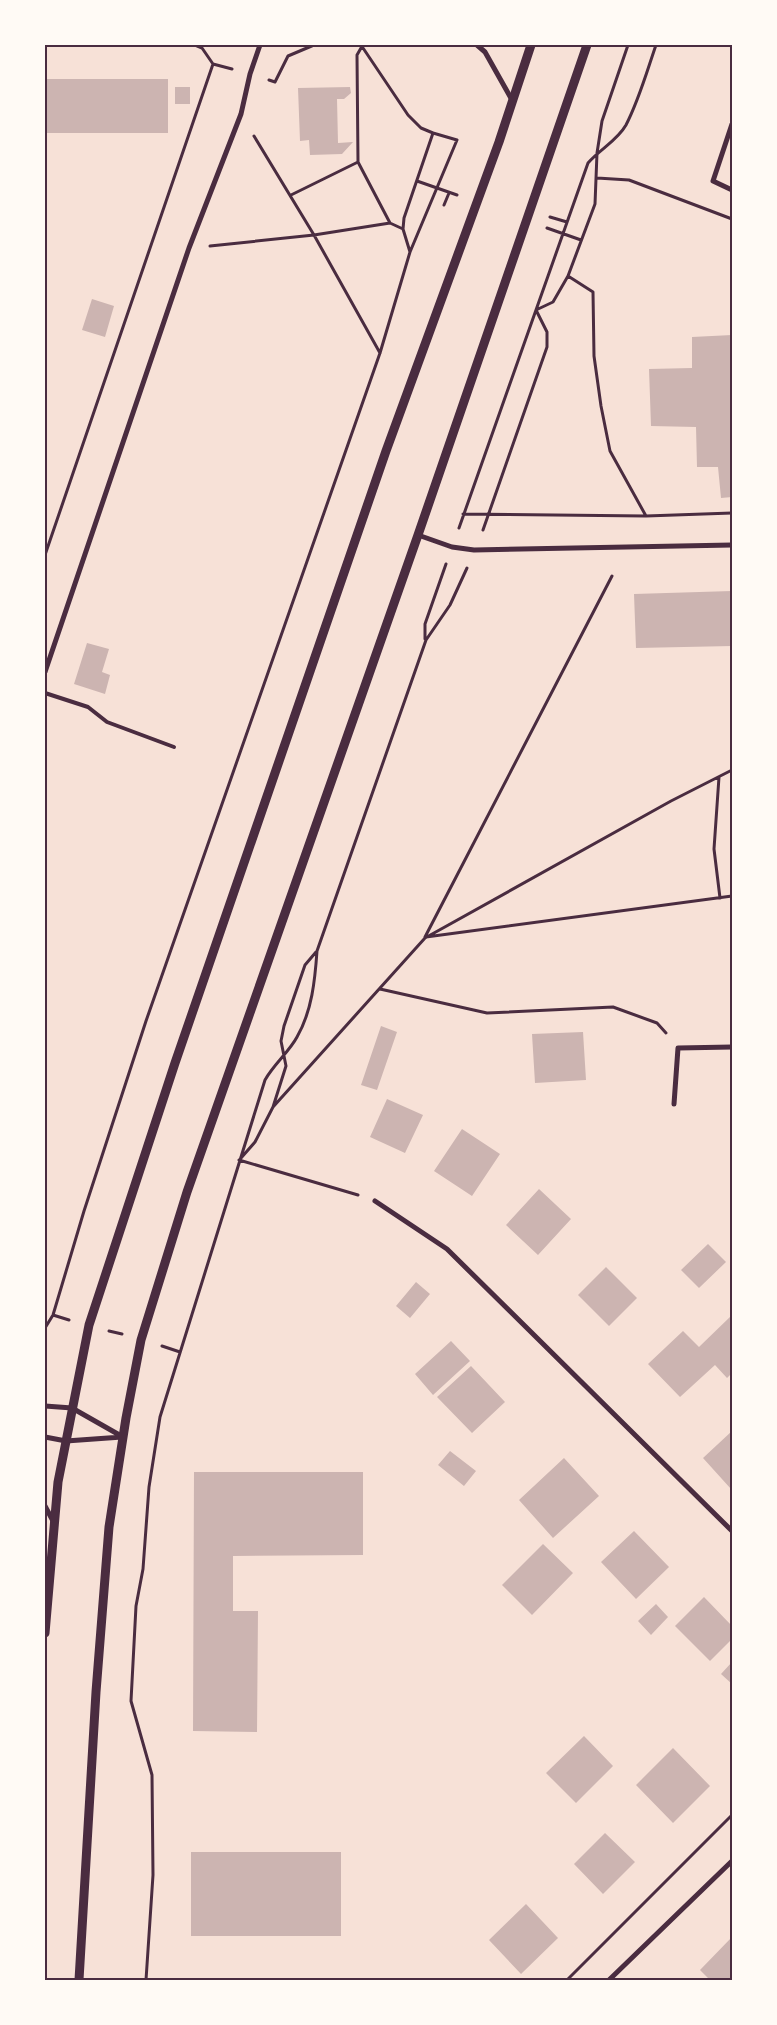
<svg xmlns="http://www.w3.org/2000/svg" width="777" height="2025" font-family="Spectral,serif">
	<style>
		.building { fill: #ccb4b1 }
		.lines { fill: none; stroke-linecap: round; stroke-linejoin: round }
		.path { stroke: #4a2c40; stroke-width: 3 }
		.service { stroke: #4a2c40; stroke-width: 4 }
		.minor { stroke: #4a2c40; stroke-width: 5 }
		.tertiary { stroke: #4a2c40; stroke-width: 9 }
		.neatline { fill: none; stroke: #4a2c40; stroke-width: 2 }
	</style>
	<rect width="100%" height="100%" fill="#f7e1d7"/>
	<path class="building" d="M45,79H168V133H45Z
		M175,87H190V104H175Z
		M350,87L351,93L344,99H337L338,143L353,142L342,154L310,155L309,140L300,141L298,88Z
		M92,299L114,306L105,337L82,330Z
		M732,335V497L721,498L718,467H697L696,427L651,426L649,369L692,368V337Z
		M732,591V646L636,648L634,594Z
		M87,643L109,649L102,672L110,675L105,694L74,684Z
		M381,1026L397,1032L377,1090L361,1085Z
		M583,1032L586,1080L535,1083L532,1034Z
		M387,1099L423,1115L405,1153L370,1137Z
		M462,1129L500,1154L472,1196L434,1171Z
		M539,1189L571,1219L538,1255L506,1225Z
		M708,1244L726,1262L699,1288L681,1270Z
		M606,1267L637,1298L609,1326L578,1295Z
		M416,1282L430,1294L410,1318L396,1306Z
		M732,1315V1373L727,1378L715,1365L680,1397L648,1364L683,1331L699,1347Z
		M451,1341L470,1361L433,1395L415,1374Z
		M471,1366L505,1402L472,1433L437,1397Z
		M732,1431V1488L731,1489L703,1458Z
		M450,1451L476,1471L464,1486L438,1465Z
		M564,1458L599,1496L553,1538L519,1500Z
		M194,1472H363V1555L233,1556V1611H258L257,1732L193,1731Z
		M634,1531L669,1567L636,1599L601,1562Z
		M543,1544L573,1573L532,1615L502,1585Z
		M704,1597L732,1626V1639L710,1661L675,1626Z
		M656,1604L668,1617L651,1635L638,1621Z
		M732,1662V1684L721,1674Z
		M584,1736L613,1766L576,1803L546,1773Z
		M673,1748L710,1786L673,1823L636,1785Z
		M605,1833L635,1862L603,1894L574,1864Z
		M191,1852H341V1936H191Z
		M526,1904L558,1938L521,1974L489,1940Z
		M732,1937V1980H710L700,1970Z"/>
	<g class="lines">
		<path class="path" d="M195,45L202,48L213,64L232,69
			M361,45L408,115L421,128L433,133L404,218L403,229
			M361,48L357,55L358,162L390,223L403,229L410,252
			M269,80L275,82L288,56L314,45
			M254,136L314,235L380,353
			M597,178L629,180L732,219
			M417,181L457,195
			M291,195L358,162
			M444,205L449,193
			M550,217L567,222
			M547,228L581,240
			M210,246L314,235L390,223
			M463,514L646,516L610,451L601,406L594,356L593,292L568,276
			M646,516L732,513
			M459,528L536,310L553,302L568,276L595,204L597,153L602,121L628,45
			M483,530L547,347V332L536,310L588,163C600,149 617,141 626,125C639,100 647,71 656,45
			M45,555L213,64
			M425,639V624L446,564
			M719,777L714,849L720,898
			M425,937L612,576
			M426,937L732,896
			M380,989L487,1013L613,1007L657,1023L666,1033
			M273,1107L425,938L671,801L732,770
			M241,1158L255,1142L273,1107L286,1066L281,1041L284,1026L305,965L316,952
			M239,1160L358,1195
			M53,1315L69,1320
			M45,1328L53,1315L84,1211L146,1021L380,353L410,252L457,140L433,133
			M109,1331L122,1334
			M162,1346L180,1352
			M146,1980L153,1875L152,1775L131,1701L136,1606L143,1569L149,1487L160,1417L265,1080C274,1064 289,1052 297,1037C312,1011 315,980 317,951L426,640L450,605L467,568
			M567,1980L732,1815"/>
		<path class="service" d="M45,693L88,707L107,722L174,747"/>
		<path class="minor" d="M477,45L485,52L512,100
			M732,124L713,181L732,190
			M418,535L452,547L474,550L732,545
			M45,672L189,248L241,114L250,74L260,45
			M674,1104L678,1048L732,1047
			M375,1201L447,1249L732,1531
			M45,1406L72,1408L123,1437
			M45,1437L66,1441L122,1437
			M45,1506L53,1521
			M609,1980L732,1861"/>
		<path class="tertiary" d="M45,1633L58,1482L89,1325L175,1063L386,451L499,142L531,45
			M79,1980L96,1692L109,1527L126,1418L141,1340L187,1192L418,535L587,45"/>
	</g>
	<rect width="777" height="2025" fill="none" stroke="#fffaf5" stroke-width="92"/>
	<rect x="46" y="46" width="685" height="1933" class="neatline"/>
</svg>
